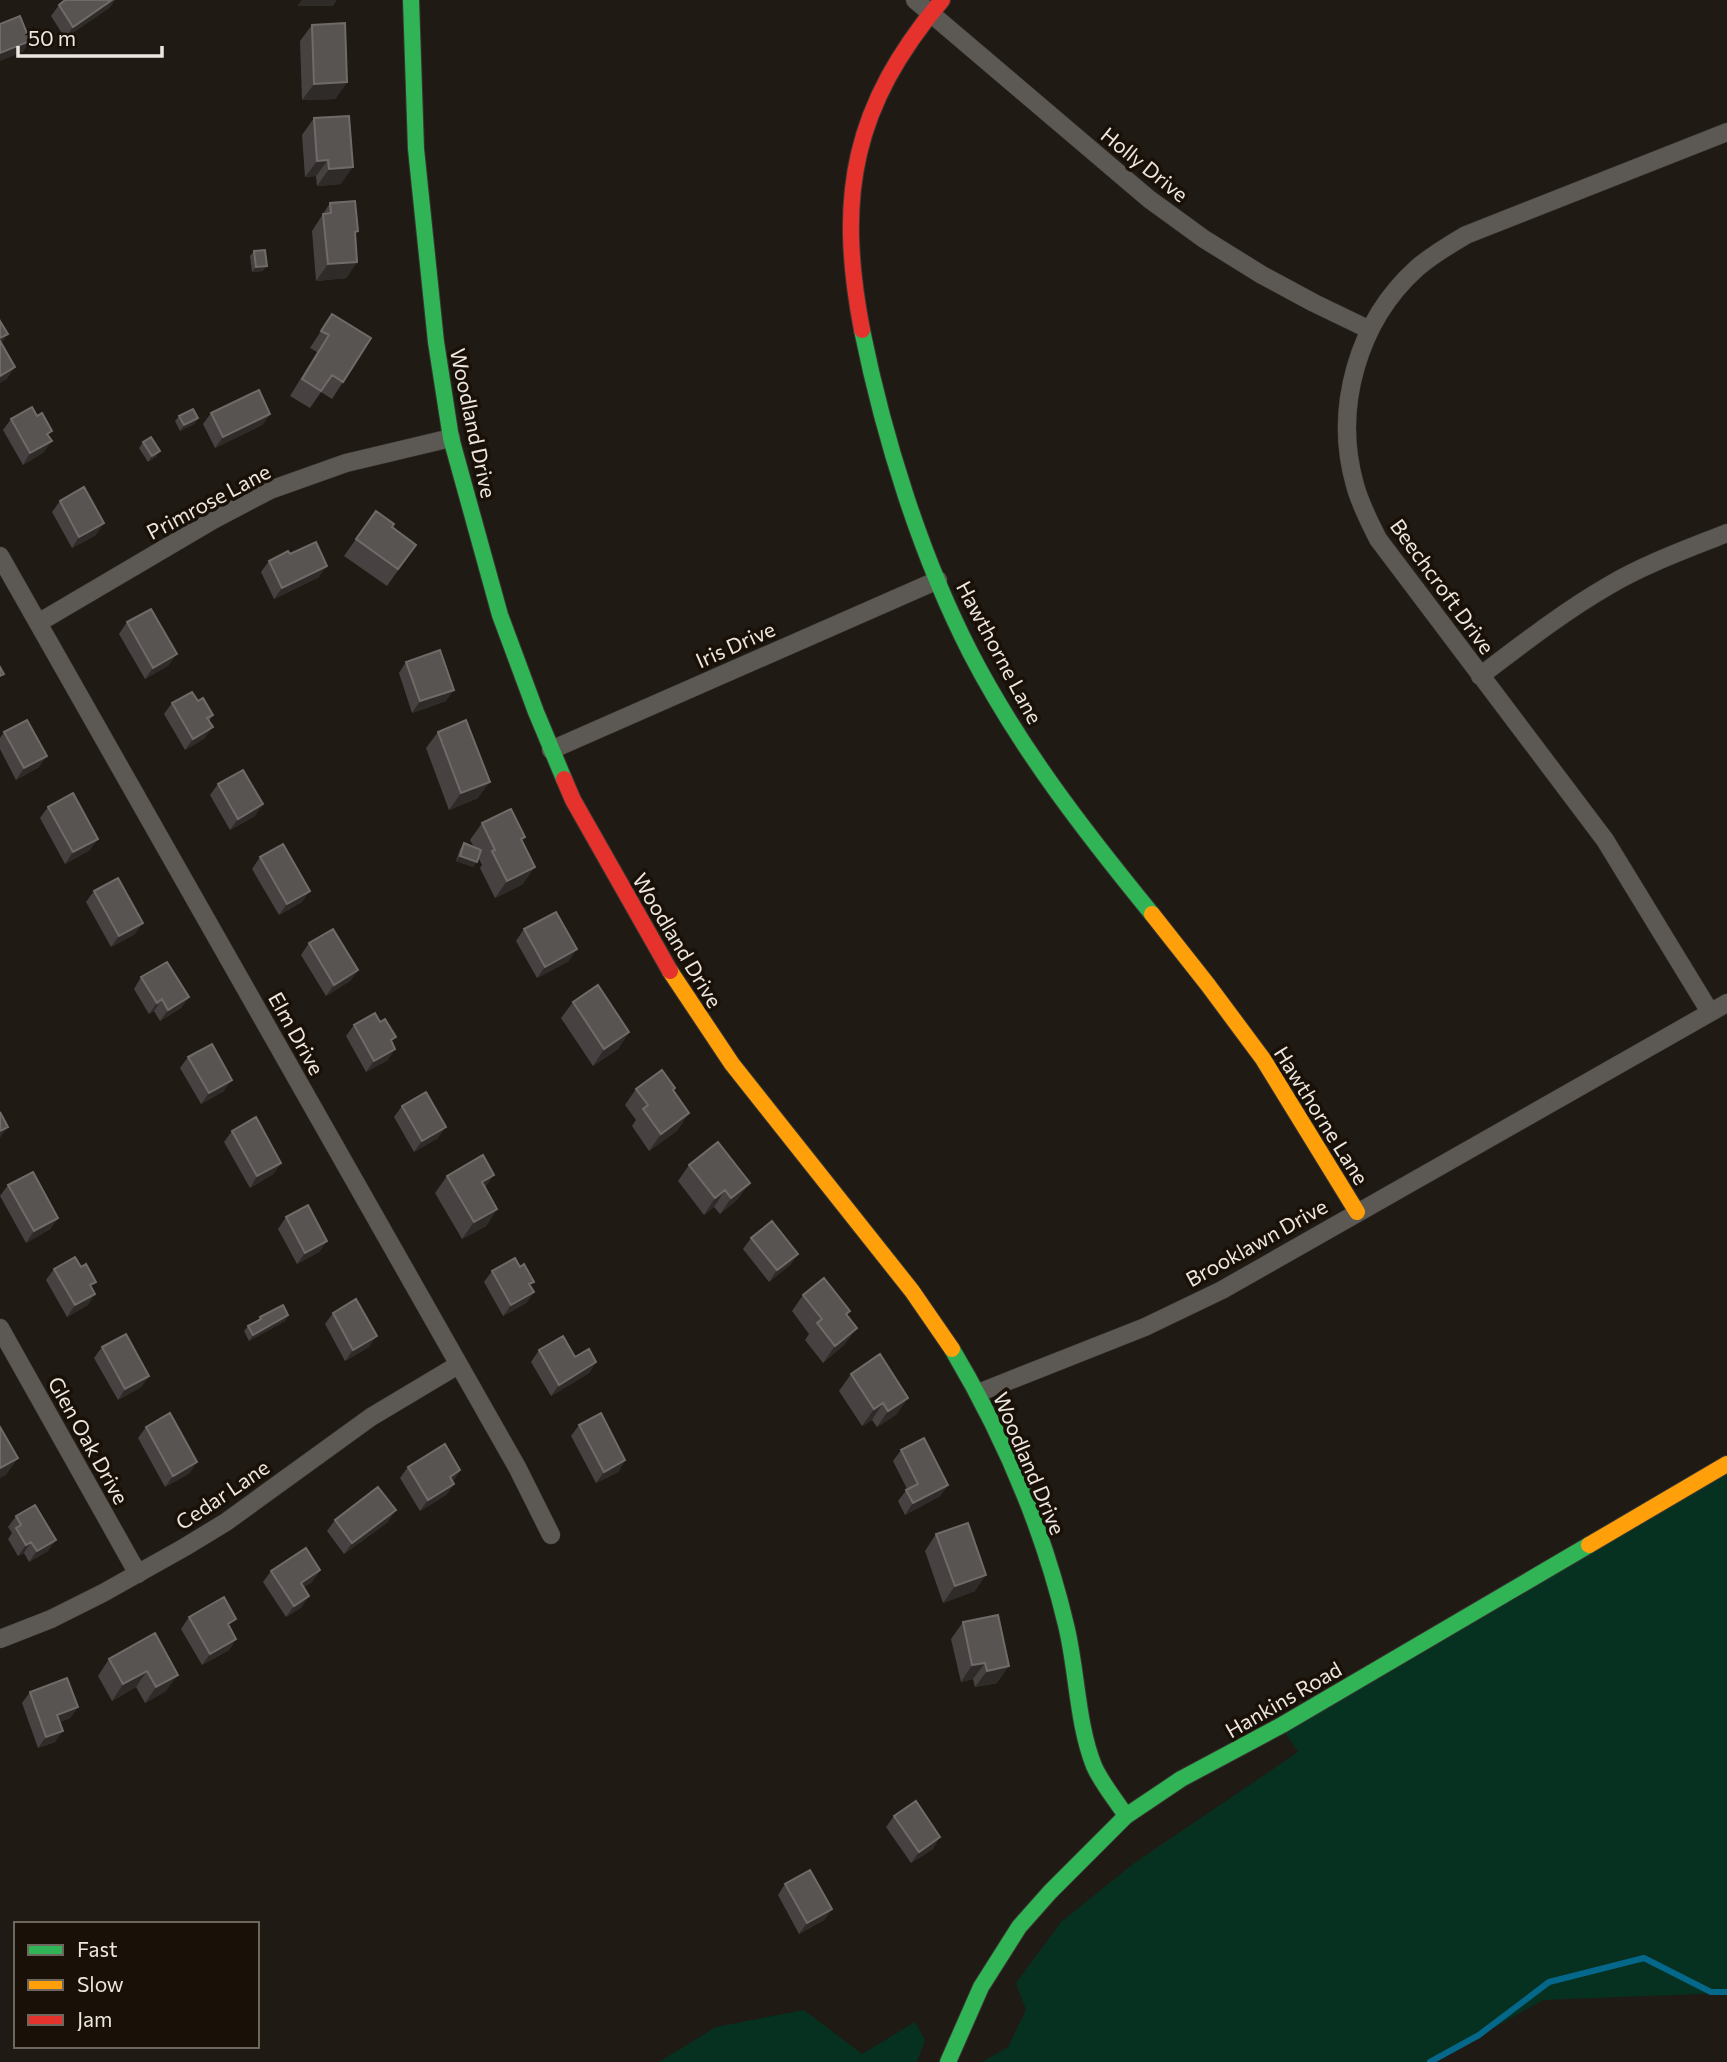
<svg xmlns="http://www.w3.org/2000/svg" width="1727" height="2062" font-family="Commissioner,sans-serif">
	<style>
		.green { fill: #063121 }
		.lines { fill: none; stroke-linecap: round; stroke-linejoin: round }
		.stream { stroke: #05688b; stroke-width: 6 }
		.street-casing { stroke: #393632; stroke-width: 19 }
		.fast-casing { stroke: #393632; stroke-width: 18 }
		.slow-casing { stroke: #393632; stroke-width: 18 }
		.jam-casing { stroke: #393632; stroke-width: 18 }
		.street { stroke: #5c5853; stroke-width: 18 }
		.fast { stroke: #30b455; stroke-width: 16 }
		.slow { stroke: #ff9f0a; stroke-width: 16 }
		.jam { stroke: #e5322d; stroke-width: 16 }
		.wall { fill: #474241 }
		.shaded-wall { fill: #2f2b28 }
		.building { fill: #585452; stroke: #706b68; stroke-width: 2 }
		.labels { text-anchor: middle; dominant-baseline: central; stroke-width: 7; stroke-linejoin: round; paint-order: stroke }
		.street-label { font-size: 21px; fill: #ede7e0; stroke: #191108 }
	</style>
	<rect width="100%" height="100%" fill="#1f1a14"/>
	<path class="green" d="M1727,1465V1993L1543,2000L1434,2062H982L1008,2047L1026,2010L1016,1983L1061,1922L1133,1864L1298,1752L1280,1725Z
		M804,2010L862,2054L915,2022L925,2040L917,2062H659L716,2027Z"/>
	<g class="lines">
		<path class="stream" d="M1430,2062L1479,2035L1549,1982L1644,1958L1711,1992H1727"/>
		<defs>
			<path id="street" d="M915,0L1149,199L1204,239L1262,275L1314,303L1370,330
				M0,556L517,1467L551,1535
				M38,623L213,520L270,490L346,463L451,438
				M1480,676C1521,645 1563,612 1608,586C1645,564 1687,549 1727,533
				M551,750L938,580
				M1710,1012L1605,840L1378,539C1369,521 1360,504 1355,485C1333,408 1358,321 1417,268C1432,255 1449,245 1466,235L1727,132
				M0,1328L138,1574
				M978,1393L1145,1327L1222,1290L1727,1003
				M0,1639L51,1619L103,1593L185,1547L226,1522L371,1417L458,1365"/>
			<path id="fast" d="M411,0L416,149L436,342L451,438L500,615L536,712L564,779
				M862,330C884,438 920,554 970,652C1019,747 1085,832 1152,914
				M952,1349C1003,1435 1043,1528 1066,1625C1077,1669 1077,1724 1094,1766C1102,1784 1116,1800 1126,1816
				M948,2062L981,1987L1019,1927L1050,1892L1126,1816L1181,1779L1282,1725L1589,1545"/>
			<path id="slow" d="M1152,914L1208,985L1263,1059L1357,1212
				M670,971L732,1064L912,1291L952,1349
				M1589,1545L1727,1464"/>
			<path id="jam" d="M862,330C836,195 853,106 942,0
				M564,779L573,800L670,971"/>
		</defs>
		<use href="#street" class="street-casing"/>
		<use href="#fast" class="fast-casing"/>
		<use href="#slow" class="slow-casing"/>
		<use href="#jam" class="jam-casing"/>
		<use href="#street" class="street"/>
		<use href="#fast" class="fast"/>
		<use href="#slow" class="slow"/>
		<use href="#jam" class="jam"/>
	</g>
	<path class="wall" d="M65,0H115L109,8L65,38L51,16L59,5Z
		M312,25L347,82L335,99L302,100L300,41Z
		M314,118L341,184L317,186L316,176L305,177L302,135Z
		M330,203L355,235L357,262L346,278L316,281L312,231Z
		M254,251L263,271L252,272L250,256Z
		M332,314L343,382L332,399L321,392L310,408L290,396L317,352L310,348Z
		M211,413L270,414L262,425L215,448L203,424Z
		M179,416L198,418L194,424L180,431L175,421Z
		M11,419L49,436L44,452L23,465L3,430Z
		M143,442L156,457L148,462L139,448Z
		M60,501L96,535L72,548L52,512Z
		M392,527L416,545L387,586L344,556L356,539Z
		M290,554L319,577L274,599L261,572L269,561Z
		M127,622L169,665L145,679L119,634Z
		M406,662L446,701L412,713L399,673Z
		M198,701L213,715L209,721L205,738L185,750L164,714L172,703Z
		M4,732L39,767L16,780L0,749V738Z
		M438,732L478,798L449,810L426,748Z
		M218,784L255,816L230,830L210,795Z
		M48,807L90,850L65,864L40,818Z
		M482,823L525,837L522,841L523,884L495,898L480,868L482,865L478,857L473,867L456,861L460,849L464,843L474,847L470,840Z
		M260,857L302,902L279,915L252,869Z
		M94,891L135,934L111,947L86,902Z
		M524,929L569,961L537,978L516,941Z
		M309,943L358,970L350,981L326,996L301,955Z
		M141,977L189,997L181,1008L160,1021L154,1011L149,1014L134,989Z
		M573,1002L629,1032L618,1049L593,1066L561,1018Z
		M354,1025L388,1060L366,1072L346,1036Z
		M188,1057L224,1091L201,1104L180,1068Z
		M636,1089L673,1091L678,1130L649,1151L632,1126L636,1120L625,1105Z
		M402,1106L438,1138L414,1152L394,1117Z
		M232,1131L281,1163L273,1174L250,1188L224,1142Z
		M689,1165L738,1199L720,1214L714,1207L704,1215L678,1181Z
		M447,1176L497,1209L486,1226L462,1239L435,1193Z
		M8,1185L58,1218L50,1229L26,1243L0,1196Z
		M286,1217L327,1241L319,1252L297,1264L278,1229Z
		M751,1238L798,1254L790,1265L769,1282L743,1249Z
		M54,1269L88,1305L67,1317L46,1280Z
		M492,1271L531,1287L534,1292L526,1303L503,1316L484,1282Z
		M803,1295L850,1311L847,1315L845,1344L823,1363L805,1340L809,1334L792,1311Z
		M333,1313L369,1347L345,1361L325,1324Z
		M288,1315L285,1321L249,1341L244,1331L248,1326L257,1321L260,1317Z
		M102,1347L149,1376L141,1387L118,1400L94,1358Z
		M539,1350L575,1357L596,1362L589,1373L551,1396L531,1362Z
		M851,1374L897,1414L877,1427L872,1420L862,1426L839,1391Z
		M579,1425L625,1460L618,1472L596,1483L571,1436Z
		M146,1427L190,1473L165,1487L138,1438Z
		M901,1450L948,1485L940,1496L905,1515L898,1501L907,1489L893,1461Z
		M408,1467L460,1470L453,1481L454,1484L446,1495L420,1511L400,1478Z
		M16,1516L48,1551L29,1562L24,1553L18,1556L8,1539L12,1533L8,1527Z
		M335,1520L388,1522L344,1554L327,1531Z
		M936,1534L975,1591L943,1603L925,1551Z
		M320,1570L312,1582L304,1587L302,1607L286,1617L263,1582L271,1571Z
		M189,1617L230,1628L236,1639L229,1650L202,1665L181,1629Z
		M963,1622L997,1683L975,1687L973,1679L961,1682L951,1639Z
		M155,1633L166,1691L145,1703L136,1687L112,1701L98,1676L109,1659Z
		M30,1692L78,1707L70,1718L60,1722L55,1742L38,1748L22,1703Z
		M894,1816L933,1849L911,1863L886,1827Z
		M785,1884L832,1909L824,1920L799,1934L778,1895Z"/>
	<path class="shaded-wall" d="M112,0H115L109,8L65,38L73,27Z
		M302,0H337L333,6H297Z
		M30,41L23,52L0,61V53Z
		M347,82L335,99L302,100L314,84Z
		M328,160L316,176L305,177L317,161Z
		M353,167L341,184L317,186L329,169Z
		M357,262L346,278L316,281L328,264Z
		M267,266L263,271L252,272L256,267Z
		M8,334L0,345V338Z
		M15,367L7,379L0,383V376Z
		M270,414L262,425L215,448L223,437Z
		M198,418L194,424L180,431L184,425Z
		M52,441L44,452L23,465L30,453Z
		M160,451L156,457L148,462L152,456Z
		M104,523L96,535L72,548L79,537Z
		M327,566L319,577L274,599L282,588Z
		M177,654L169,665L145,679L153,668Z
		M454,690L446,701L412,713L420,701Z
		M213,727L205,738L185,750L193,739Z
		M47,756L39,767L16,780L24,768Z
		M490,782L478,798L449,810L461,793Z
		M263,804L255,816L230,830L238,819Z
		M98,839L90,850L65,864L73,852Z
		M460,856L477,862L473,867L456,861Z
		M535,867L523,884L495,898L507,881Z
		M310,891L302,902L279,915L287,904Z
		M143,923L135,934L111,947L119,936Z
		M577,949L569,961L537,978L545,967Z
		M358,970L350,981L326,996L334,985Z
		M189,997L181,1008L160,1021L168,1010Z
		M162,999L154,1011L149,1014L157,1003Z
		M629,1032L618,1049L593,1066L604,1049Z
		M395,1049L388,1060L366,1072L374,1061Z
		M232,1080L224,1091L201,1104L209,1093Z
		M689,1113L678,1130L649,1151L661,1134Z
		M8,1127L0,1138V1131Z
		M446,1127L438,1138L414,1152L422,1141Z
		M281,1163L273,1174L250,1188L257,1176Z
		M494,1175L482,1192V1182Z
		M750,1183L738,1199L720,1214L731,1198Z
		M725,1190L714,1207L704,1215L715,1198Z
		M497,1209L486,1226L462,1239L474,1222Z
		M58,1218L50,1229L26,1243L34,1231Z
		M327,1241L319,1252L297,1264L305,1253Z
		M798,1254L790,1265L769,1282L777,1270Z
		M534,1292L526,1303L503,1316L511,1305Z
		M95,1294L88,1305L67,1317L75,1305Z
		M288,1315L285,1321L249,1341L253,1335Z
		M857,1328L845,1344L823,1363L835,1346Z
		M377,1336L369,1347L345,1361L353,1350Z
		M596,1362L589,1373L551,1396L559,1385Z
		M149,1376L141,1387L118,1400L125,1389Z
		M908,1398L897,1414L877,1427L888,1411Z
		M883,1403L872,1420L862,1426L874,1409Z
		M18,1458L6,1475L0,1478V1468Z
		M625,1460L618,1472L596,1483L604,1472Z
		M197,1462L190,1473L165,1487L173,1476Z
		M460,1470L453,1481L450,1477Z
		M454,1484L446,1495L420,1511L428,1500Z
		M948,1485L940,1496L905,1515L913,1503Z
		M396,1510L388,1522L344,1554L352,1543Z
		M56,1540L48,1551L29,1562L37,1551Z
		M31,1542L24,1553L18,1556L26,1545Z
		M320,1570L312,1582L293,1594L301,1583Z
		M986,1575L975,1591L943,1603L955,1586Z
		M309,1596L302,1607L286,1617L294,1606Z
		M236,1639L229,1650L202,1665L210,1654Z
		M985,1663L973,1679L961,1682L972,1665Z
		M1009,1666L997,1683L975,1687L987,1671Z
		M147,1671L136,1687L112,1701L123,1684Z
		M178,1675L166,1691L145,1703L156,1687Z
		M78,1707L70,1718L49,1726L57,1715Z
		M63,1731L55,1742L38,1748L46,1737Z
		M940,1837L933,1849L911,1863L919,1852Z
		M832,1909L824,1920L799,1934L807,1923Z"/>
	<path class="building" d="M65,0H112L73,27L59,5Z
		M20,16L30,41L0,53V24Z
		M345,23L347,82L314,84L312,25Z
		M349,116L353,167L329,169L328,160L317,161L314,118Z
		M355,201L358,231L355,232L357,262L328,264L323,214L331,213L330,203Z
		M265,250L267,266L256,267L254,251Z
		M332,314L371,338L343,382L332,375L321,391L302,379L329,335L321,331Z
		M0,321L8,334L0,338Z
		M0,341L15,367L0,376Z
		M259,390L270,414L223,437L211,413Z
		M32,407L37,416L42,413L52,431L47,434L52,441L30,453L11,419Z
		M193,409L198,418L184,425L179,416Z
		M151,437L160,451L152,456L143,442Z
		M84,487L104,523L79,537L60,501Z
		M376,511L394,524L392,527L416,545L398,569L356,539Z
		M316,542L327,566L282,588L269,561L288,551L290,554Z
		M151,609L177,654L153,668L127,622Z
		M440,650L454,690L420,701L406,662Z
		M0,667L4,674L0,676Z
		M192,692L198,701L203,698L213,715L207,718L213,727L193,739L172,703Z
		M27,720L47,756L24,768L4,732Z
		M466,720L490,782L461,793L438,732Z
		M243,770L263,804L238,819L218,784Z
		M73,793L98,839L73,852L48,807Z
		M511,809L525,837L521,839L535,867L507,881L492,851L495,850L482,823Z
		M464,843L481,850L477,862L460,856Z
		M283,844L310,891L287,904L260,857Z
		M118,878L143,923L119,936L94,891Z
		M556,912L577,949L545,967L524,929Z
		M333,929L358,970L334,985L309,943Z
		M167,962L189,997L168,1010L162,999L157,1003L141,977Z
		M598,985L629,1032L604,1049L573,1002Z
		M375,1013L380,1022L385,1019L396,1037L391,1040L395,1049L374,1061L354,1025Z
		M212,1044L232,1080L209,1093L188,1057Z
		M662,1070L675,1088L673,1090L689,1113L661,1134L643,1109L648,1105L636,1089Z
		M426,1092L446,1127L422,1141L402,1106Z
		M0,1112L8,1127L0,1131Z
		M256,1117L281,1163L257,1176L232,1131Z
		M718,1142L750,1183L731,1198L725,1190L715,1198L689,1165Z
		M483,1155L494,1175L482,1182L497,1209L474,1222L447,1176Z
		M33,1172L58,1218L34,1231L8,1185Z
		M308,1205L327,1241L305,1253L286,1217Z
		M772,1221L798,1254L777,1270L751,1238Z
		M75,1257L81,1267L86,1264L96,1282L90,1285L95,1294L75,1305L54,1269Z
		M515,1258L520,1267L524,1264L534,1282L529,1284L534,1292L511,1305L492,1271Z
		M824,1278L850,1311L846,1314L857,1328L835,1346L817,1323L822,1319L803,1295Z
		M356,1299L377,1336L353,1350L333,1313Z
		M283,1305L288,1315L253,1335L248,1326L261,1319L260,1317Z
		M126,1334L149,1376L125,1389L102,1347Z
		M563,1336L575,1357L589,1349L596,1362L559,1385L539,1350Z
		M880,1354L908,1398L888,1411L883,1403L874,1409L851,1374Z
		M170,1413L197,1462L173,1476L146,1427Z
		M601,1413L625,1460L604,1472L579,1425Z
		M0,1427L18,1458L0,1468Z
		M924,1438L948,1485L913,1503L906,1490L918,1484L901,1450Z
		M445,1444L460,1470L450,1477L454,1484L428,1500L408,1467Z
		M378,1487L396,1510L352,1543L335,1520Z
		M35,1505L56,1540L37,1551L31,1542L26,1545L16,1528L21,1525L16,1516Z
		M968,1523L986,1575L955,1586L936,1534Z
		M306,1548L320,1570L301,1583L309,1596L294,1606L271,1571Z
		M224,1597L236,1619L228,1624L236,1639L210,1654L189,1617Z
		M998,1615L1009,1666L987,1671L985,1663L972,1665L963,1622Z
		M155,1633L178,1675L156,1687L147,1671L123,1684L109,1659Z
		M67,1678L78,1707L57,1715L63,1731L46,1737L30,1692Z
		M916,1801L940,1837L919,1852L894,1816Z
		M810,1870L832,1909L807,1923L785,1884Z"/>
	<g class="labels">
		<g class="street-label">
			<text transform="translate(1145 164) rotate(39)">Holly Drive</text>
			<text transform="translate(474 423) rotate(78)">Woodland Drive</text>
			<text transform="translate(208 501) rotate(-28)">Primrose Lane</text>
			<text transform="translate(1443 586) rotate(54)">Beechcroft Drive</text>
			<text transform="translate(735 644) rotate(-24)">Iris Drive</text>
			<text transform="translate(1000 652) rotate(62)">Hawthorne Lane</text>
			<text transform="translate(678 940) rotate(59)">Woodland Drive</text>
			<text transform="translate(297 1033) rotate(61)">Elm Drive</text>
			<text transform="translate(1322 1115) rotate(58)">Hawthorne Lane</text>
			<text transform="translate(1256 1242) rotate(-29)">Brooklawn Drive</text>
			<text transform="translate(89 1440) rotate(61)">Glen Oak Drive</text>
			<text transform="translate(1030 1463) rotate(67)">Woodland Drive</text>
			<text transform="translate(222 1494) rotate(-34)">Cedar Lane</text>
			<text transform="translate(1283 1699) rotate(-30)">Hankins Road</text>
		</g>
	</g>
	<rect x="14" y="1922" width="245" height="126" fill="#191108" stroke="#6e675e" stroke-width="2"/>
	<rect x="28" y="1945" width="35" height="10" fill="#30b455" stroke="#6e675e" stroke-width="2"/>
	<text x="77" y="1957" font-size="21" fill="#ede7e0">Fast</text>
	<rect x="28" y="1980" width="35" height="10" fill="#ff9f0a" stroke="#6e675e" stroke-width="2"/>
	<text x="77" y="1992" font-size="21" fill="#ede7e0">Slow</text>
	<rect x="28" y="2015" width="35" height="10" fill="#e5322d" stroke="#6e675e" stroke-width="2"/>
	<text x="77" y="2027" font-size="21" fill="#ede7e0">Jam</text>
	<path d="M18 46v10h144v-10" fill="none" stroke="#ede7e0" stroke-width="3.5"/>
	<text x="28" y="46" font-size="21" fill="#ede7e0" stroke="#191108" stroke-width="5" paint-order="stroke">50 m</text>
</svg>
